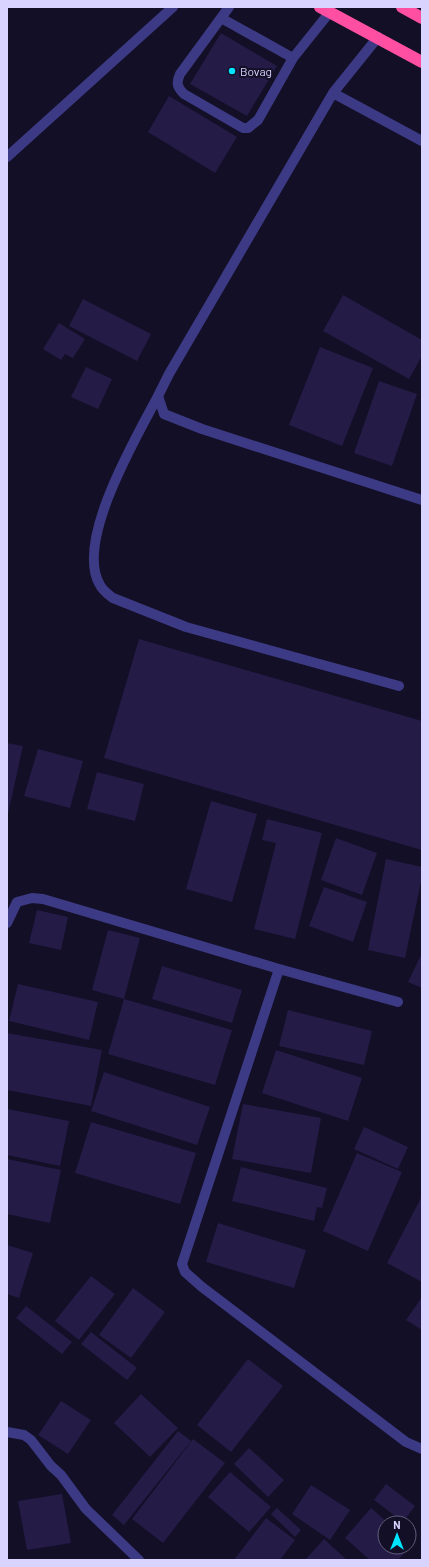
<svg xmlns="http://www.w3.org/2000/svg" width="429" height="1567" font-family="Barlow,sans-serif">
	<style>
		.building { fill: #241b47 }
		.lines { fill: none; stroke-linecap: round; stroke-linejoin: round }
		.minor { stroke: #3d3a85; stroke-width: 10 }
		.highway { stroke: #ff4fa3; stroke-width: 12 }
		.poi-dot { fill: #00e5ff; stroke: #130f26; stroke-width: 1.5 }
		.labels { text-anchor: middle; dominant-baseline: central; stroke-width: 4; stroke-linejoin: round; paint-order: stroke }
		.poi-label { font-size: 12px; fill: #d9d4ff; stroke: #130f26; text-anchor: start }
	</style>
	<rect width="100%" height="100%" fill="#130f26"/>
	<path class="building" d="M221,33L277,66L247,116L190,84Z
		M169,96L237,137L215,173L148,132Z
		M343,295L422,340V356L409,379L323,331Z
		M83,299L151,334L137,361L69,326Z
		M59,323L85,339L73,358L65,354L61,360L43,349Z
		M320,347L373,368L342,446L289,425Z
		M86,367L112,379L98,409L71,397Z
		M379,381L417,394L392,466L354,453Z
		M139,639L422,721V850L104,758Z
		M7,743L23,746L8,814H7Z
		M38,749L83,761L70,808L24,796Z
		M97,772L144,784L135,821L87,809Z
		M211,801L257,814L232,902L186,889Z
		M267,819L322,833L295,939L254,929L276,843L262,840Z
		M336,838L377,853L362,895L321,880Z
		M386,859L422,867V877L405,958L368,950Z
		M324,887L367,902L353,942L309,926Z
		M37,910L68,917L61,950L29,943Z
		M108,930L140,938L124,999L92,990Z
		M422,953V988L408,982Z
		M162,966L242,990L232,1023L152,999Z
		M18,984L98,1002L89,1040L9,1021Z
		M124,999L232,1030L215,1085L108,1054Z
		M288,1010L372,1031L364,1065L279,1046Z
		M7,1033L102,1050L91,1106L7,1090Z
		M276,1050L362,1078L348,1121L262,1093Z
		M104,1072L210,1107L197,1145L91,1111Z
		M243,1104L321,1118L311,1173L232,1159Z
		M7,1109L69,1121L60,1166L7,1155Z
		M91,1122L196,1153L180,1204L75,1173Z
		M364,1127L408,1147L398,1169L354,1149Z
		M357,1153L402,1172L368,1251L323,1231Z
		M7,1159L61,1170L50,1223L7,1214Z
		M241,1167L327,1188L322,1208L317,1207L314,1221L232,1201Z
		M422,1196V1282L387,1263Z
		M218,1223L306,1250L294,1288L206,1262Z
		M7,1245L33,1253L19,1298L7,1294Z
		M91,1276L115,1294L79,1340L55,1321Z
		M133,1288L165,1312L131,1358L99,1335Z
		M422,1297V1330L406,1320Z
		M26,1306L72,1342L62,1354L16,1318Z
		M91,1332L137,1368L127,1380L81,1344Z
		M248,1359L283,1386L231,1452L197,1425Z
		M141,1394L178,1428L150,1457L114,1423Z
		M61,1401L91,1420L68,1454L38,1435Z
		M178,1431L191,1441L124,1525L112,1515Z
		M193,1439L225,1463L163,1543L132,1519Z
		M249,1448L284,1480L268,1497L234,1464Z
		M230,1472L271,1507L249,1532L208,1497Z
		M386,1484L415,1506L403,1522L374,1500Z
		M311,1485L350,1510L330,1540L292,1514Z
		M62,1494L71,1543L27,1550L18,1501Z
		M277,1508L301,1530L295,1537L271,1514Z
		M371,1508L388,1523H385V1547H409V1542L412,1544L398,1560H370L345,1538Z
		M266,1518L295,1540L280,1560H234Z
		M324,1539L347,1560H305Z"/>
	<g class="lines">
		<path class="minor" d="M229,7L221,18L293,58
			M221,18L180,74C176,83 177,87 184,94L243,128H248L258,120L293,58L329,13
			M378,37L333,93L169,374L158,396L164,414L202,429L422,500
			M333,93L422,141
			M7,157L173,7
			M158,396C137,436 74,542 100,585C103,591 108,594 113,598L186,627L399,686
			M7,923L17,902L32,898L43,899L279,969L398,1002
			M279,969L182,1264L185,1272L202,1287L406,1442L422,1449
			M7,1432L24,1435L31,1440L51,1466L61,1475L86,1509L139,1560"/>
		<path class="highway" d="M320,7L422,62
			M402,7L422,18"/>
	</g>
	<circle class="poi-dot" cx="232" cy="71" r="4"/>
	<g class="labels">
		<g class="poi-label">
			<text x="240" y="71">Bovag</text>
		</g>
	</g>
	<rect width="429" height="1567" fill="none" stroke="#d9d4ff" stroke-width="16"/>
	<g transform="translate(397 1535)"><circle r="19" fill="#130f26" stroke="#625e7d"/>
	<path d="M0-3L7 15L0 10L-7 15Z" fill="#00e5ff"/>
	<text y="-6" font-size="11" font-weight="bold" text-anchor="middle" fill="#d9d4ff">N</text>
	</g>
</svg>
